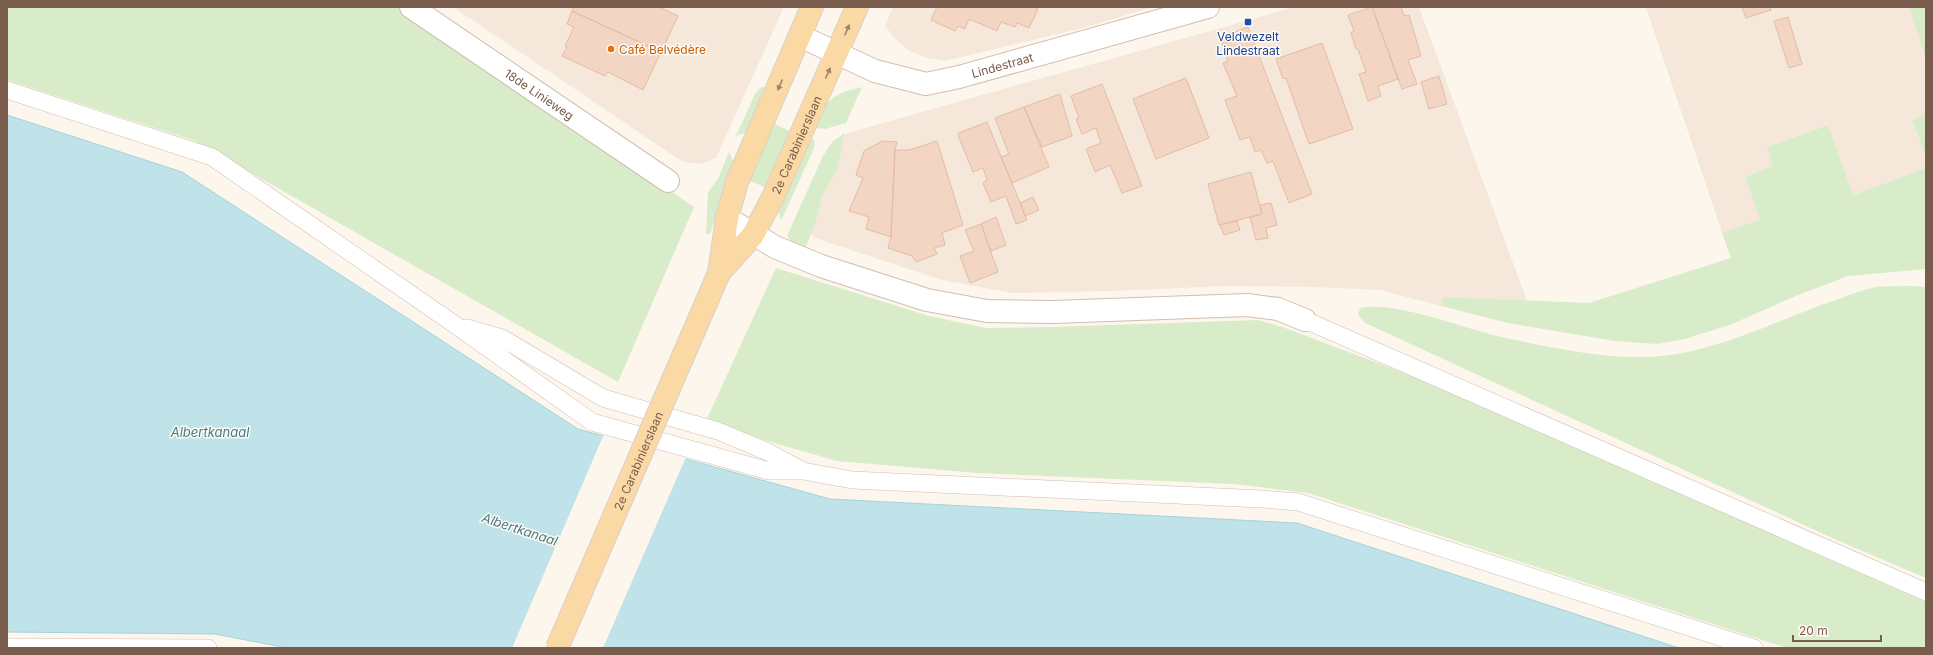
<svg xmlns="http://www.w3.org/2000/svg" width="1933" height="655" font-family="Inter,sans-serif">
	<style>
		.residential { fill: #f5e8da }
		.green { fill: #d8ecc9 }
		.water { fill: #bfe3e8; stroke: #a5d3da }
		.pier { fill: #fdf6ec }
		.building { fill: #f3d5c3; stroke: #e6bba3 }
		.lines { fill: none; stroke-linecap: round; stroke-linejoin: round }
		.lane-casing { stroke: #d1beb0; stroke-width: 18 }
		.street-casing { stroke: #d1beb0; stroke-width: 24 }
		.primary-casing { stroke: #dad1cd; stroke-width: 24 }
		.lane { stroke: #fff; stroke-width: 17 }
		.street { stroke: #fff; stroke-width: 22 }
		.primary { stroke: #fbd9a5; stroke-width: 22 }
		.primary-bridge-casing { stroke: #dad1cd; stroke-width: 24; stroke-linecap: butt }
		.primary-bridge { stroke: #fbd9a5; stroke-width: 22 }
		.oneway { fill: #a18267 }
		.transit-dot { fill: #1a4fb4; stroke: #fffaf3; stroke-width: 1.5 }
		.food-dot { fill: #e8710a; stroke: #fffaf3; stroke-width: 1.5 }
		.labels { text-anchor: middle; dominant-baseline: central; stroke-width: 3; stroke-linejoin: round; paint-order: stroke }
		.transit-label { font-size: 12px; fill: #164399; stroke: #fffaf3 }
		.food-label { font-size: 12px; fill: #c56008; stroke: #fffaf3; text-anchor: start }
		.street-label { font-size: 12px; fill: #7a5c4d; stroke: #fffaf3 }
		.water-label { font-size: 13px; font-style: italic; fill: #437c86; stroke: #fffaf3 }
	</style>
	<rect width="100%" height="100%" fill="#fdf6ec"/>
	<path class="residential" d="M453,7H784L716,158L701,164L683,162Z
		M893,7H1153L1083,28L945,61L927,58L909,51L894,38L885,25Z
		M1295,7H1419L1527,301L1443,297L1441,306L1380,290L1313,287L1227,286L1110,291L1013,293L942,280L815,238L806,229L833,149L847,133Z
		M1646,7H1909L1926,60V115L1912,120L1926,157V168L1853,195L1827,125L1767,147L1774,166L1745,177L1760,219L1722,233Z"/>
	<path class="green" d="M7,7H402L694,207L618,382L195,141L7,80Z
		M1909,7H1926V60Z
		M761,87H768L749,131L736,136L755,94Z
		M862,87L846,123L825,129L814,128C823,101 834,93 862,87Z
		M1926,115V157L1912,120Z
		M773,123L791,132L767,188L750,181Z
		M1828,125L1853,195L1926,168V269L1848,276L1798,295L1732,324L1685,339L1656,344L1615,341L1508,323L1441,306L1443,297L1589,303L1731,258L1722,233L1760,219L1745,177L1773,166L1767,147Z
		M845,133L837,169L822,196L814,227L805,249L793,243L787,236L823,156L833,141Z
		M810,137L815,141L814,148L781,221L779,212Z
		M729,152L735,165L722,198L710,234H706L708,192L718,179Z
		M776,268L929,316L986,328L1053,327L1258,320L1285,328L1415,377L1926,602V648H1787L1308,493L1234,484L978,473L837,461L705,423Z
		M1910,286L1926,287V578L1839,541L1365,323L1358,315L1360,308C1395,300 1468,330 1506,338C1549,347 1594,357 1637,357C1702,359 1770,323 1830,302C1845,297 1861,290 1876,287C1887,286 1899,286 1910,286Z"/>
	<path class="water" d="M7,115L182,172L578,429L830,499L1297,523L1679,648H287L215,634L7,632Z"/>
	<path class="pier" d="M604,434L686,457L603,648H512Z"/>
	<path class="building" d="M574,7H659L678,16L661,52L572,11Z
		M937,7H1034L1038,9L1029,28L1017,23L1015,27L1001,22L997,31L969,19L965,29L958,26L955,31L931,20Z
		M1372,7H1401L1404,16L1409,15L1421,56L1408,60L1417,84L1402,89Z
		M1372,7L1398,79L1378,86L1381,96L1368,101L1359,74L1366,72L1358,49H1356L1351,33L1354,31L1348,15Z
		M1742,7H1770L1771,10L1746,18Z
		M572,11L661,52L643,90L608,72L605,76L562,56L567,47L565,46L574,27L567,24Z
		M1788,17L1802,64L1789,68L1774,21Z
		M1248,27L1312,194L1289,203L1273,161L1267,163L1261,150L1255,152L1250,137L1240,140L1225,100L1237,96L1223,63L1228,61L1220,37Z
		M1322,43L1353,129L1309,144L1286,78L1283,79L1276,59Z
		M1439,76L1447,104L1429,109L1421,82Z
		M1186,78L1209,138L1156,159L1133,99Z
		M1102,84L1142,186L1122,193L1110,165L1095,172L1086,149L1101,143L1096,128L1082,134L1076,119L1079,118L1071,96Z
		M1060,94L1072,136L1042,147L1024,107Z
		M1024,107L1049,167L1012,183L1001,157L1009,154L995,118Z
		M987,122L1027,220L1016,224L1006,196L991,202L983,183L987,180L983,168L973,172L958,135L959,133Z
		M882,141L897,142L895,150L891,237L866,229L869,217L849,211L863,178L856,175L864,151Z
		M937,141L963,225L942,233L945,245L934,248L937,254L916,262L912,256L888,248L891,237L895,150H909Z
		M1251,172L1262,214L1219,225L1208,184Z
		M1033,197L1039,210L1025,216L1020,203Z
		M1271,203L1277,225L1266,228L1268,238L1256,240L1250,217L1262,214L1260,205Z
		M996,217L1006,245L991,251L981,224Z
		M1237,221L1240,230L1224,235L1220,225Z
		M981,224L998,272L970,283L960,256L974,251L965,230Z"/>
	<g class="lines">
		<defs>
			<path id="lane" d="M7,90L212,157L454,324L592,422L769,471H803L852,480L1262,499L1298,502L1754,648
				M1305,320L1926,592
				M467,328L502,338L603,398L718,431L768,452L801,470
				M7,647L208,648"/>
			<g id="street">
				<path id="s1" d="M411,7L668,181"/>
				<path id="s2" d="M800,36L875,71L926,84L959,77L1208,7"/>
				<path d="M727,218L775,247L821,266L927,300L987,311L1053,312L1247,305L1278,309L1305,320"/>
			</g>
			<g id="primary">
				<path id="s3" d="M719,273L753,235L773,197L857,7"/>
				<path d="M719,273L727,218L737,182L812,7"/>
			</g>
		</defs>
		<use href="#lane" class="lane-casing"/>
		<use href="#street" class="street-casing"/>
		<use href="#primary" class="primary-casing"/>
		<use href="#lane" class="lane"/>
		<use href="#street" class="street"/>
		<use href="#primary" class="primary"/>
		<defs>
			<g id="primary-bridge">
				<path id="s4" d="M557,648L719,273"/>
			</g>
		</defs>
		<use href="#primary-bridge" class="primary-bridge-casing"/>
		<use href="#primary-bridge" class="primary-bridge"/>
	</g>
	<defs><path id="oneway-solid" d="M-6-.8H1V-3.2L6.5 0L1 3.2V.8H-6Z"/></defs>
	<g class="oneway">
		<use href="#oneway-solid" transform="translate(847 30) rotate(-67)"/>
		<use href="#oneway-solid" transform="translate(828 73) rotate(-66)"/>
		<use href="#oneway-solid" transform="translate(780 85) rotate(113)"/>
	</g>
	<rect class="transit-dot" x="1244" y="18" width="8" height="8" rx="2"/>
	<circle class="food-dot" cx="611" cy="49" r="4"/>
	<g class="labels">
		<g class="transit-label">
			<text x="1248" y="36">Veldwezelt<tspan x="1248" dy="14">Lindestraat</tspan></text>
		</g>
		<g class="food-label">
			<text x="619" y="49">Café Belvédère</text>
		</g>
		<g class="street-label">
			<text stroke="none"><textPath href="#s2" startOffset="214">Lindestraat</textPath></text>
			<text stroke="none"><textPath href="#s1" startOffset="155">18de Linieweg</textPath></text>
			<text stroke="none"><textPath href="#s3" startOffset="151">2e Carabinierslaan</textPath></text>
			<text stroke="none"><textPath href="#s4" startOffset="204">2e Carabinierslaan</textPath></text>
		</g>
		<g class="water-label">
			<text x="210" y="432">Albertkanaal</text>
			<text transform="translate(520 529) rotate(18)">Albertkanaal</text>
		</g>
	</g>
	<rect width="1933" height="655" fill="none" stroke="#7a5c4d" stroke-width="16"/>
	<path d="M1793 635v6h88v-6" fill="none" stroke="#7a5c4d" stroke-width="2"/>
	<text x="1799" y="635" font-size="12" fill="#7a5c4d" stroke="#fffaf3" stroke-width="3" paint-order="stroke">20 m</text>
</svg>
